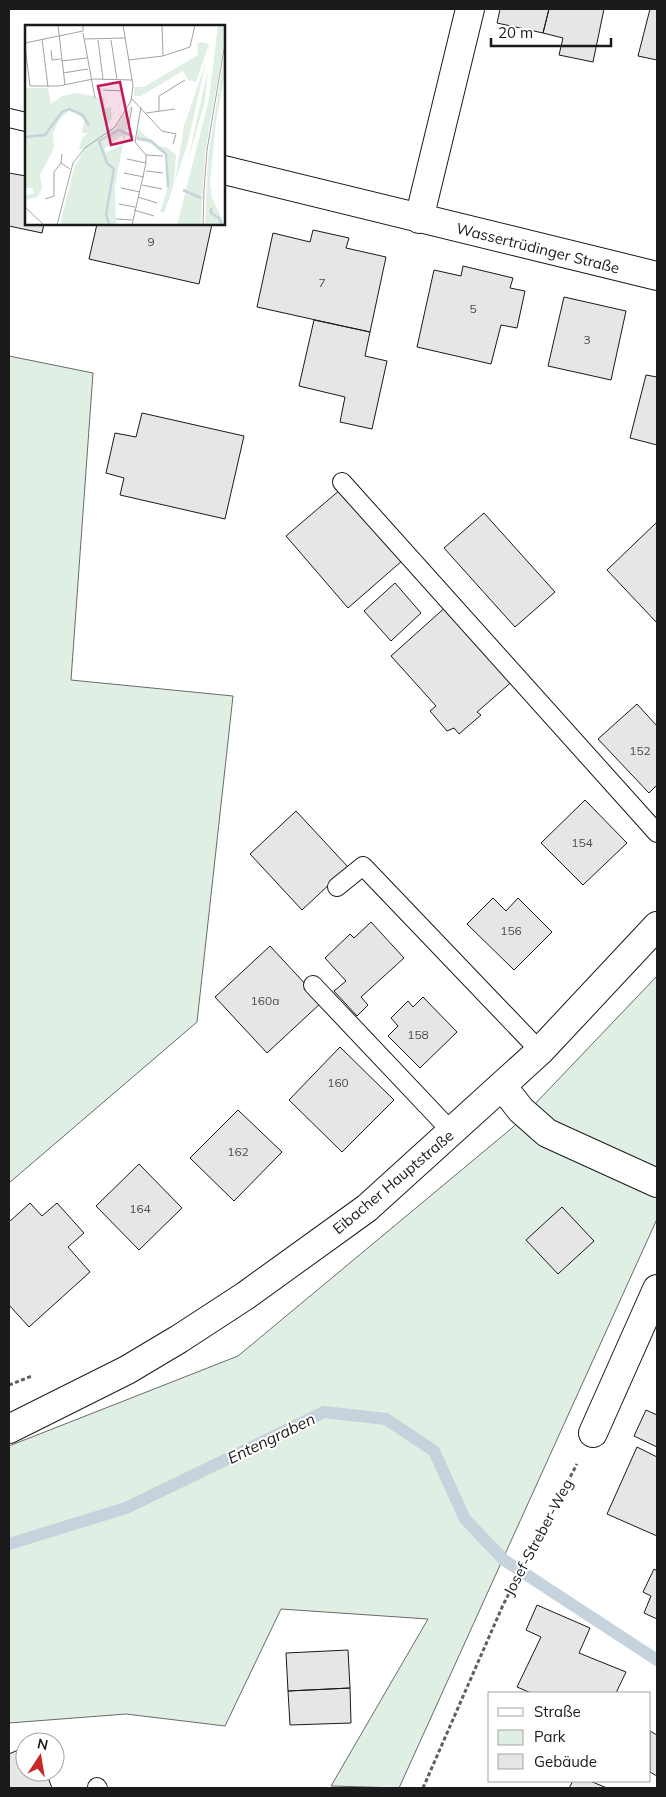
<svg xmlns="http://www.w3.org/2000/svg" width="666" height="1797" font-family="Mulish,sans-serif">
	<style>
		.green { fill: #e0efe3; stroke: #6a6a6a }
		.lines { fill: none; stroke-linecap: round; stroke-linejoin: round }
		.stream { stroke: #c6d2dc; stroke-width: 12 }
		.building { fill: #e6e6e6; stroke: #1a1a1a }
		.lane-casing { stroke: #1a1a1a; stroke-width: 20 }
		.street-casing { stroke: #1a1a1a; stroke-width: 30 }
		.primary-casing { stroke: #1a1a1a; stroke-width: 30 }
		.path { stroke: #5f5f5f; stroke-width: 3; stroke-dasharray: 4 2.5; stroke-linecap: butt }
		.lane { stroke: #fff; stroke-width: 18 }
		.street { stroke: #fff; stroke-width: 28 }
		.primary { stroke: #fff; stroke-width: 28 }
		.labels { text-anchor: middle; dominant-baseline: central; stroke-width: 4; stroke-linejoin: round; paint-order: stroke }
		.number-label { font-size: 12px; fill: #4d4d4d }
		.street-label { font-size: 15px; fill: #1a1a1a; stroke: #fff }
		.water-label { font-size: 16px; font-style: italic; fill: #1a1a1a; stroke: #fff }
		.inset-river { fill: none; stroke: #c6d2dc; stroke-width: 2.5 }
		.inset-road { fill: none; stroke: #a3a3a3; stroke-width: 1 }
		.view { fill: #c2185b; fill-opacity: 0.15; stroke: #c2185b; stroke-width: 2.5 }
		.inset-edge { fill: none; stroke: #1a1a1a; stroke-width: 2.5 }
	</style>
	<rect width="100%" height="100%" fill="#fff"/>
	<path class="green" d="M9,356L93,373L71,680L233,696L197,1022L9,1183Z
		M657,976V1219L399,1788L331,1786L428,1619L281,1609L225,1726L126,1714L9,1723V1446L238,1356L512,1128Z"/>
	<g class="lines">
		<path class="stream" d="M9,1544L126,1508L324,1412L386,1419L434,1451L465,1519L504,1560L657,1660"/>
	</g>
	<path class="building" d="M500,9H549L543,33L497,23Z
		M549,9H604L593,62L559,55L563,38L543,33Z
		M650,9H657V60L638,56Z
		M9,173L26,176V224H44L42,233L9,226Z
		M97,224H212L199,284L89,259Z
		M313,230L349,238L346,248L386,257L370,332L257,307L273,233L310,242Z
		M463,266L513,278L510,288L525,291L517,328L501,325L491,364L417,347L434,270L461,276Z
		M564,297L626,311L611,380L548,366Z
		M314,320L370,332L365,356L387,361L372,429L340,422L345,397L299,386Z
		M646,375L657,377V445L630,438Z
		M142,413L244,436L225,519L120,495L124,478L106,473L115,433L136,437Z
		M341,489L403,560L348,608L286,536Z
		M484,513L555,592L515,627L444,548Z
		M657,522V623L607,570Z
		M395,583L421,613L391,641L364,611Z
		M449,604L515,679L477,712L481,715L459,734L454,728L447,731L430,711L436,706L391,656Z
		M637,704L657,726V785L649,793L598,739Z
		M585,800L627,843L583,885L541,843Z
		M296,811L348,867L302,910L250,854Z
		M493,898L506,911L518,898L552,932L514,970L467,924Z
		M371,922L404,958L361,997L368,1005L357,1016L334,991L346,981L325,958L350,934L354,938Z
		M270,946L322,1002L267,1053L215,997Z
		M423,997L457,1032L420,1068L388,1036L398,1026L391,1018L408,1001L413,1007Z
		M340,1047L394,1100L342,1152L289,1100Z
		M238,1110L282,1152L234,1201L190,1158Z
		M139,1164L182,1208L139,1250L96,1206Z
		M30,1203L42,1216L57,1203L84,1233L68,1247L90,1272L29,1327L9,1305V1222Z
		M562,1207L594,1241L558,1274L526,1240Z
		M646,1410L657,1415V1447L634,1436Z
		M637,1447L657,1457V1536L607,1514Z
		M654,1569L657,1571V1619L644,1613L651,1596L643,1592Z
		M537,1605L590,1628L579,1653L626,1672L616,1693H531L517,1687L541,1637L526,1630Z
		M348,1650L350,1688L288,1691L286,1653Z
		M350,1688L351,1723L290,1725L288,1691Z
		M650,1731L657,1735V1776L650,1772Z
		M25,1747V1772H46L52,1788H9V1754Z
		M573,1781H590L607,1788H569Z"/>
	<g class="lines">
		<defs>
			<path id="lane" d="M9,118L26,122
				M342,482L657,833
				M337,887L363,866L540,1051
				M313,985L452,1132
				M97,1787L98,1788"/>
			<path id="street" d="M224,170L657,276
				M419,219L470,9
				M502,1086L521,1110L547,1133L657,1183
				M593,1433L657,1289"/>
			<path id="primary" d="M9,1429L127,1370L179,1339L245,1296L367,1208L540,1051L657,926"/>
		</defs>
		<use href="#lane" class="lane-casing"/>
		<use href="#street" class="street-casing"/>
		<use href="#primary" class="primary-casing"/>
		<path class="path" d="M9,1385L32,1376
			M423,1788L503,1605L577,1464"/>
		<use href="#lane" class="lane"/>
		<use href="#street" class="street"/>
		<use href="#primary" class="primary"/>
	</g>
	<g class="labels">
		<g class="number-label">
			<text x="151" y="241">9</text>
			<text x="322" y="282">7</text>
			<text x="473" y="308">5</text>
			<text x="587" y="339">3</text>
			<text x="640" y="750">152</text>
			<text x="582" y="842">154</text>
			<text x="511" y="930">156</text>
			<text x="265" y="1000">160a</text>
			<text x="418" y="1034">158</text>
			<text x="338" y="1082">160</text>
			<text x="238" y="1151">162</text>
			<text x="140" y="1208">164</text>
		</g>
		<g class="street-label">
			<text transform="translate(538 248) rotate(14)">Wassertrüdinger Straße</text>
			<text transform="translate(393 1182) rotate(-40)">Eibacher Hauptstraße</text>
			<text transform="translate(538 1537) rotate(-62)">Josef-Streber-Weg</text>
		</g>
		<g class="water-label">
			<text transform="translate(271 1438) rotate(-26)">Entengraben</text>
		</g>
	</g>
	<g transform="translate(25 25)">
		<rect width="200" height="200" fill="#fff"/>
		<path d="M193,0H200V13L180,127L176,200H152L184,74ZM176,17L184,19L171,57L163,55L158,46L116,71H109V62H119L173,30L172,19ZM200,25V49L191,96L185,159L187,173L200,200H180L183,133ZM181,37L163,117L150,157L159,101ZM183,45L180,76L162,139L178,67ZM0,63H23L26,79L37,71L52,68L79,73L80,83L86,82L87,93L80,102L83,106L90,104L107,78L99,117L98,111L94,112L79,124L81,128L98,119L90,161L91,200H35L49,143L60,124H54L57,113L63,108H57L59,95L51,88L44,86L34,95L28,108L29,123L15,150L17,163L13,172L0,175V171L9,168L7,163H0ZM113,104L132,121L143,123L151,130L149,159L139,188L135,187L142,165L143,133L127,119L111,115Z" fill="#e0efe3"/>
		<path class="inset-river" d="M0,112L20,110L37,87L44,84L58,90L64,101M112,113L126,116L141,129L143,162M158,165L176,173M186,183V188L194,193L197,200M84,200L81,189L89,144L82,138L74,116L94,105L109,112"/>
		<path class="inset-road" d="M33,0L40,60M58,8L70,73M17,14L23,62M59,14L100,13M73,15L78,54M86,15L92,55M0,18L58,6V0M0,21L5,61H34L68,54L107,55M26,25L27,35L36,34M138,31L165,22L170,0M103,35L138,31L137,0M36,36L62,33M38,48L63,44M78,65L98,66M107,74L137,106L151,109L148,119M134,86V71L160,55M121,88L150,84M103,104L107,82M37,129L36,138L45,144M121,130L138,131M102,134L121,138M121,146L138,148M99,148L119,152M117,160L137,164M96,163L115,167M179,166L182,125L200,18M113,172L132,178M20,174L29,171V147L36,138M94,179L110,182M0,182L19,200M109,185L129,191M91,194L107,195M32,200L48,138L60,123L90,102L106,76L108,61L98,0M107,200L121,138V130L110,117L116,82M178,200L179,166"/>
		<path class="view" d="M95,57L107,115L86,120L73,61Z"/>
		<rect width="200" height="200" class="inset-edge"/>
	</g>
	<rect width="666" height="1797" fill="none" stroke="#1a1a1a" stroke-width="20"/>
	<rect x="488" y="1692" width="162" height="90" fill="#ffffff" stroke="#a3a3a3"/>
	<rect x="498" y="1708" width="25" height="8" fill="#ffffff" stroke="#a3a3a3"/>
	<text x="534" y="1717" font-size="15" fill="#1a1a1a">Straße</text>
	<rect x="498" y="1730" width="25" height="15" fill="#e0efe3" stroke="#a3a3a3"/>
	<text x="534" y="1742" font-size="15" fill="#1a1a1a">Park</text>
	<rect x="498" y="1754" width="25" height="15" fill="#e6e6e6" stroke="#a3a3a3"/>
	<text x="534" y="1767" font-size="15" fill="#1a1a1a">Gebäude</text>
	<g transform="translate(40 1757) rotate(12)"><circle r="24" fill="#ffffff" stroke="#a3a3a3"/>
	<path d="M0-4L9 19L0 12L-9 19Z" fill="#c62828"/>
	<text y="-8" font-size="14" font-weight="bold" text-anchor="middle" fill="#1a1a1a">N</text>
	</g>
	<path d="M491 38v8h120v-8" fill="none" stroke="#1a1a1a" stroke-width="2.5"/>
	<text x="498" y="38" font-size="15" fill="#1a1a1a" stroke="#ffffff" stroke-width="4" paint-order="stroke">20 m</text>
</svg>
